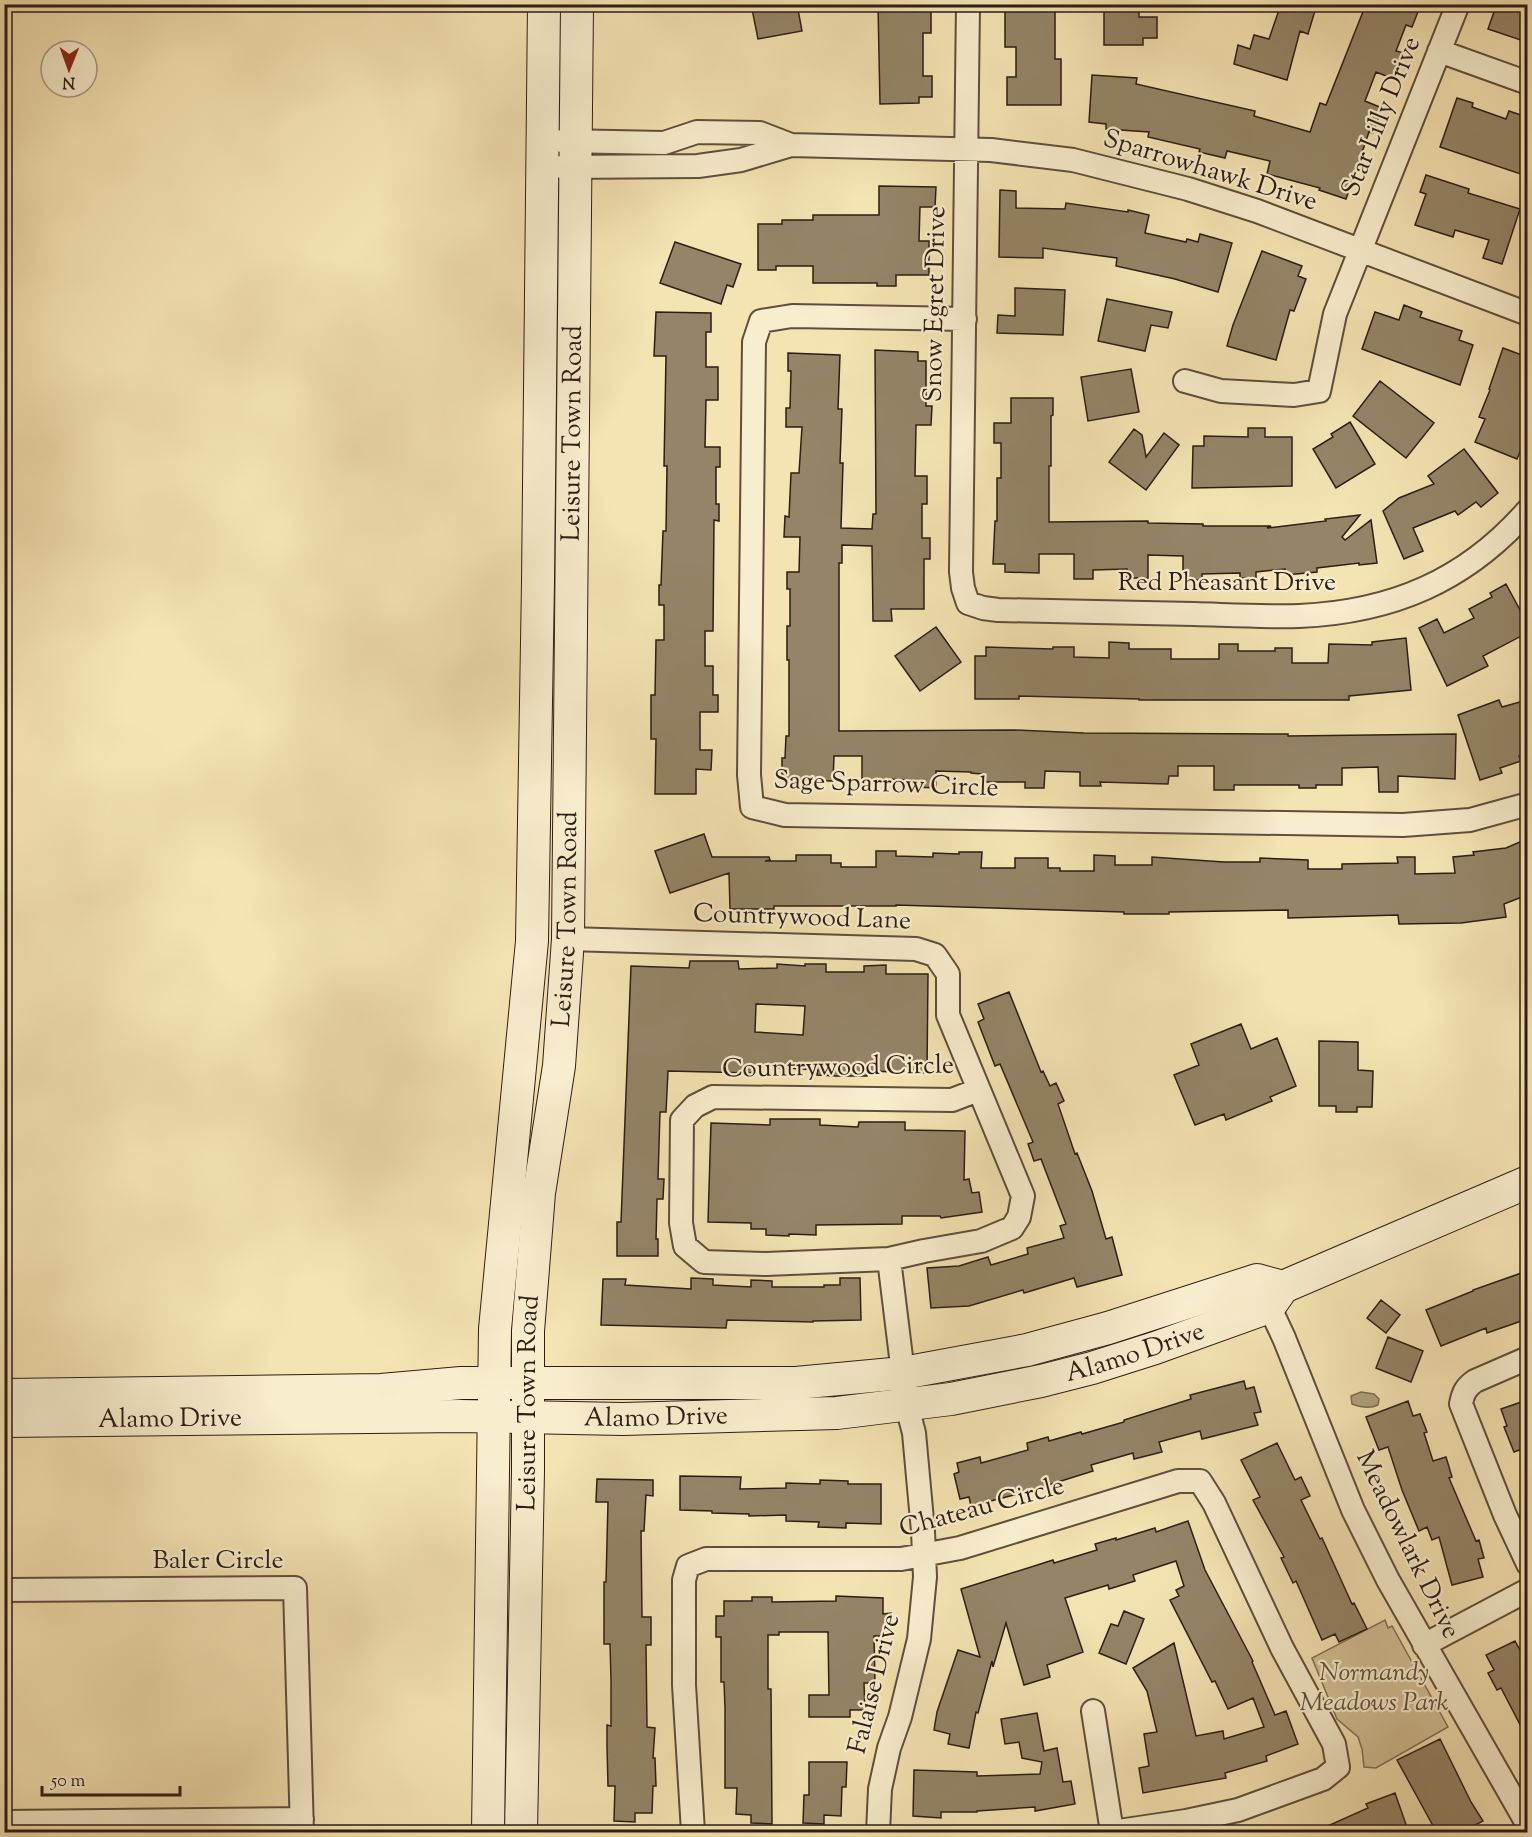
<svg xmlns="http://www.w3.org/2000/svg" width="1532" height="1837" font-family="'Sorts Mill Goudy',serif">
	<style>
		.green { fill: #d3c197; stroke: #806f56; stroke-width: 1.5 }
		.water { fill: #b1a07d; stroke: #7c6c53; stroke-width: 1.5 }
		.building { fill: #958467; stroke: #2d1d15; stroke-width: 1.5; fill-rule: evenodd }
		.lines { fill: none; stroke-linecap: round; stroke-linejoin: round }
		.street-casing { stroke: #5f4e3c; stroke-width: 26 }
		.secondary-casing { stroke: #2d1d15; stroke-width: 34 }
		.street { stroke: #f8edcd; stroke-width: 22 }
		.secondary { stroke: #f8edcd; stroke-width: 32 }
		.labels { text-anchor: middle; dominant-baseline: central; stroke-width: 4.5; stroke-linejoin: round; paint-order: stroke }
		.street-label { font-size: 26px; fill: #2d1d15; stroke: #f8edcd }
		.park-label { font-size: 26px; font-style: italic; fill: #5f4e3c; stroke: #f8edcd }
	</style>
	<rect width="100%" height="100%" fill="#f5e3b2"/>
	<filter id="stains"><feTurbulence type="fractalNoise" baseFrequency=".00333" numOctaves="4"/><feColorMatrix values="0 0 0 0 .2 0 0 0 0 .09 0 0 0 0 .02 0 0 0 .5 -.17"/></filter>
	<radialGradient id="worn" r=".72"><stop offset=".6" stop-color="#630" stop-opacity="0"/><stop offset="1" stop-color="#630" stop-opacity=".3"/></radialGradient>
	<path class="green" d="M1385,1620L1388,1628L1392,1626L1448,1727L1376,1768L1364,1767L1362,1749L1358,1737L1337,1719L1312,1658Z"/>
	<path class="water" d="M1361,1392L1374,1394L1379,1399L1378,1405C1370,1409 1360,1407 1352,1404L1351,1396Z"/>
	<path class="building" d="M751,4H797L802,31L758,39Z
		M1104,4H1139V17H1157V38H1143V45H1104Z
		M1281,4H1317L1308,34L1300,31L1287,80L1234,64L1238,45L1250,49L1254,35L1269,39Z
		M1366,4H1421L1412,27L1406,25L1396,51L1404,53L1394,79L1376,72L1365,101L1382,108L1373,133L1369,132L1346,199L1319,190L1320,188L1267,174L1270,161L1227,151L1225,158L1199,152L1200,149L1148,137L1149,132L1106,129V124L1089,122L1092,75L1137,78L1136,84L1255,111L1254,116L1310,132L1320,103L1326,105Z
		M1500,4H1527V42L1488,29L1495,9L1498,10Z
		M878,6H931V33H923V76H932V97H919V103L880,104Z
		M1005,6L1055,7V59H1061V105H1007V77H1016V47H1005Z
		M1457,98L1473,103L1472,107L1506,119L1509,111L1527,117L1523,135L1527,136V176L1440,147Z
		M1426,175L1469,189L1468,193L1520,209L1502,264L1483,258L1489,240L1455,230L1453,237L1415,225L1426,194L1420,192Z
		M879,186L936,187L935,207H920L919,241H929V275H896V286H877V283H813V266H776V270H758V224H782V220H813V215H879Z
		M1000,190L1016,191V208L1065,209L1066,203L1128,212V210L1149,215L1145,233L1186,242L1187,239L1198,242L1200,234L1232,243L1218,292L1175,279L1116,266L1117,258L1043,248V258L999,257Z
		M675,242L741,264L733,287L727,285L721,304L660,283Z
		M1262,251L1302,266L1298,276L1306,279L1294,311L1290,310L1276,360L1227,346L1233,325Z
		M1015,288L1065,290L1063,335L997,333L998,315L1015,316Z
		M1107,299L1172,312L1168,328L1151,325L1145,351L1098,341Z
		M1404,305L1422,312L1420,317L1462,331L1459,340L1473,345L1460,385L1362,349L1375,312L1399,320Z
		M656,312L711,313V332H706V367H718V400H706L705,447H720V467H716V504H719V521L714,520L713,631H705V666H713V695H718V712H700V750H712L711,770L696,769V794H655L656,739H651V695H655L656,640H664V605H659V585H661L663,531H666L667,466H664L666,356H654Z
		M1503,348L1527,357V399L1523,412L1527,414V435L1517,459L1475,442L1485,419L1479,417L1490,390L1489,389Z
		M875,350L918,352V361H926V406H932L931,425H916L915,476H927V504H922V538H930V559H924V609H891L892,621H873L872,546L842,545V563H839V731L1015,730L1084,733L1288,734V736L1456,734L1455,779L1398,776V792H1379L1378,767L1342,768V785H1316V788H1299V785H1234V790H1214V766H1178V776H1169L1168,784L1100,782L1101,786H1080V772L1045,771L1044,788H1025V782H981V774L971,773V772L936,771V788L916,787V780L879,779V783H862V756H834L833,781L782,780V758H785L786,736H789V660H787V626H790V589H787V572H799L800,537H784L785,516L789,517L791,473H799L802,427H786V408H790L791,371H788V353L840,355L838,409H842L840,463H843L841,528L872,529L873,514H876Z
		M1131,369L1139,412L1088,421L1081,377Z
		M1380,381L1434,423L1406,458L1353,416Z
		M1011,398H1053V415L1051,416V466H1049V522L1148,521V523L1203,524V526H1271L1267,528L1326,521L1325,519L1360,515L1342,537L1345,540L1371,520L1377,563L1359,565V563L1317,568V572L1286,575L1285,569L1256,572V578H1240V573L1202,574V580H1183V556L1148,555V578H1127V569L1093,570V579H1074V554H1039V573L1005,572V564H993L995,521H997V478H1001V443H994V423H1011Z
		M1350,422L1375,464L1336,488L1313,449L1333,437L1331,434Z
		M1248,428H1265V437H1292V486L1192,488L1193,446H1204V436L1248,437Z
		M1134,429L1142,435L1146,457L1164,433L1179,445L1146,490L1109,462Z
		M1464,449L1498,493L1481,507L1476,502L1458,515L1455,511L1413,528L1423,551L1404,559L1383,511L1399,498L1434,484L1428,476Z
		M1506,584L1527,623V633L1483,656L1488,666L1447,686L1419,628L1437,619L1444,633L1474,618L1469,609L1492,597L1490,593Z
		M936,627L961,662L920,691L895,656Z
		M1406,638L1411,690L1349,696V700H1139V699L1019,696V699H975V656H986V647L1053,649V647H1074V657L1109,658V642L1129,643V649H1171V659H1219V644H1238V651H1275V648H1292V663H1328L1329,644L1372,645V642Z
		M1499,700L1502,707L1527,700V753L1519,756L1521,761L1500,768L1502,773L1480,780L1458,715Z
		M704,834L712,857H769L770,860L765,861H796V855H831V863H841V867H876V851H896V856L933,857V853L959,854V852H982L981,868H1015V858H1048V868H1060V871H1094V855L1115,856V865H1152V857L1224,862H1260V858L1308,860V869H1342V864L1398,863L1397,857H1415V874L1455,873L1453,857L1474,855L1473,852L1506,848L1527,839V895L1504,904L1506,917L1461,923L1399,924L1398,915L1288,918V910L1169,912V914H1124V912L896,905V906H774V909H730L729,873L670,893L655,851Z
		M690,961H738L739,969L777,968V964L805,966V964H826V972H864V966L886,965V974H928L927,1073L867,1071V1076H836L817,1075L818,1070L753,1066V1073L668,1071L666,1112H660L658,1179H664L663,1199H657L656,1239H658V1256H617V1222H621L631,966L689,968ZM756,1004L805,1006L803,1035L755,1032Z
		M1009,992L1041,1072L1043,1071L1050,1086L1056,1083L1064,1101L1058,1104L1075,1154L1077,1153L1092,1191L1106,1239L1112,1237L1122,1275L1077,1287L1074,1278L1024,1293L1023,1290L969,1306L931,1308L927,1268L959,1266L988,1257L991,1265L1028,1254L1027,1248L1064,1238L1060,1226L1066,1224L1041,1159L1034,1161L1028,1144L1033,1142L1000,1064L995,1066L978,1022L984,1019L978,1004Z
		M1241,1024L1251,1049L1277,1038L1296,1086L1270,1097L1272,1101L1226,1120L1224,1114L1195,1125L1174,1075L1199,1065L1191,1044Z
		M1319,1041L1358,1042V1070L1373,1071L1372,1107H1357V1112H1336V1106H1319Z
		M770,1119H820V1125L858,1127L859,1122H905V1130L965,1131L964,1180L969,1179L972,1193L979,1192L982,1212L941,1218L940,1216H902V1224L816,1225V1235L789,1234V1236L766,1235V1229H751V1223L708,1222L711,1123L770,1125Z
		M1527,1271V1319L1487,1333L1486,1328L1441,1346L1426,1310L1473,1291V1290Z
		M691,1278L713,1279V1285L751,1287V1280L772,1281V1287H824V1285H840V1278H860L861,1320L813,1321V1322L727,1320L726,1328L601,1325L603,1279H626L625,1285L691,1289Z
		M1381,1300L1400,1315L1386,1333L1367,1318Z
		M1388,1337L1423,1351L1411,1382L1376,1368Z
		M1244,1381L1246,1389L1254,1387L1261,1412L1254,1413L1258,1425L1202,1439L1200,1431L1159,1442L1162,1452L1134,1459L1133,1453L1091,1465L1093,1471L1026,1492L971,1506L969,1497L960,1499L954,1474L959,1472L957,1463L980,1457L981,1463L1028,1450L1027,1443L1048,1437L1049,1441L1081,1432L1082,1434L1124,1422V1420L1191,1399L1190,1395Z
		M1527,1400V1447L1514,1452L1504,1427L1507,1426L1501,1409Z
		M1408,1401L1413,1416L1420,1414L1427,1432L1424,1433L1433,1461L1446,1457L1452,1477L1449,1478L1476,1541L1479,1540L1484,1558L1478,1559L1483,1577L1452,1585L1439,1537L1432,1540L1427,1527L1419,1531L1402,1490L1388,1447L1379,1450L1366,1417Z
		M1277,1443L1295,1480L1301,1477L1310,1496L1301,1500L1320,1539L1322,1538L1352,1604L1354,1603L1367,1629L1339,1642L1335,1634L1322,1640L1296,1581L1293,1583L1281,1558L1284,1557L1253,1500L1260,1497L1241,1460Z
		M680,1476L741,1477L740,1489L786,1488V1483L820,1484V1480L848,1481V1484H881V1524L846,1523V1528L818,1527L819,1522L786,1521V1515L749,1516V1514L712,1513V1511L680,1510Z
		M597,1479L653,1480V1496L646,1495L644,1531H641L642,1617H651V1645H646L647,1727L655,1728L653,1758H655L656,1786H653L652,1813H635V1822L614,1821L615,1786H608L607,1746V1725L611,1726V1680L610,1644H604V1582H606L608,1502H596Z
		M1188,1521L1205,1570L1253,1661L1252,1662L1275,1715L1286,1711L1298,1744L1266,1756L1267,1761L1225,1773L1226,1778L1143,1793L1139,1768L1149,1766L1144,1734L1157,1732L1147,1691L1133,1668L1174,1643L1196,1736L1223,1731L1224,1739L1264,1727L1253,1698L1228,1709L1215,1681L1212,1682L1170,1600L1179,1596L1176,1590L1184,1586L1176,1561L1133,1575L1135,1581L1109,1589L1108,1585L1065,1598L1083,1652L1047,1665L1050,1677L1024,1685L1006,1623L993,1667L992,1661L978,1713L976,1712L969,1748L948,1744L950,1734L934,1730L937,1712L958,1650L980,1657L961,1589L1053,1560L1054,1563L1097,1550L1095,1544L1116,1538V1540L1155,1528L1156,1532Z
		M836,1596L883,1598V1614L891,1613V1636H874L875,1683H864L865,1710H850V1717H809V1695H829L828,1632H779V1635H768V1689H771L772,1824L751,1823V1815L736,1814L737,1788H725V1708L724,1682H721V1637H716V1616H724V1601H752V1597H772V1602L836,1601Z
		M1124,1611L1144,1619L1126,1664L1099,1653L1111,1624L1118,1626Z
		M1515,1641L1520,1650L1527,1646V1738L1501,1688L1497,1690L1488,1673L1494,1670L1486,1655Z
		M1037,1713L1044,1751L1057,1748L1063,1782L1071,1781L1075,1804L1035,1811V1807L977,1811V1812H941V1818L913,1816L914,1770L977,1772V1776L1040,1774L1042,1762L1022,1758L1019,1742L1005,1744L1001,1719Z
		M1440,1739L1471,1802L1483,1821L1473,1826L1477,1833H1437L1397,1760Z
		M809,1762H847L846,1787H842L841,1816L824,1815V1824L803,1823L804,1795H809Z
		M1395,1793L1409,1833H1312L1368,1808L1366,1804Z"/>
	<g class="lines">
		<defs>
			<path id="street" d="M968,4L961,572L963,588L968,603L983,608L998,610C1063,611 1129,613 1194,614C1229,615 1264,617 1299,616C1392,612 1466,581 1528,510
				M1439,51L1528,83
				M562,141L664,143L697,132L760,133L791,145
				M562,167L698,166L741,160L791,145L991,150L1073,160L1188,189L1257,211L1528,314
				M965,319L792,316L761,321L754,342L749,775L752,807L785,815L1403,825L1470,820L1528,804
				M1185,381L1221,391L1294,395L1319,391L1335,314L1458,4
				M568,939L916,949L935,955L948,974V1015L1023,1196L1019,1217L1012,1228L981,1241L924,1251L889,1259L766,1264L704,1262L685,1246L681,1223L682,1120L695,1106L713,1097L952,1100L978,1090
				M1263,1293L1284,1338L1353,1510L1388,1580L1528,1825
				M1528,1358L1475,1381C1466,1387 1463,1393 1461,1404L1505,1515L1528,1564
				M4,1590L295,1588L302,1832
				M1424,1645L1528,1590
				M1093,1711L1112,1832
				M4,1822L302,1819
				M693,1832L684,1685V1580L688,1566L706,1559H901L960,1548L1178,1481H1200L1214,1503L1282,1648L1334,1744L1338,1767L1323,1779L1238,1810L1186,1821L1112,1832
				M878,1832L880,1789L889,1748L900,1717L919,1639L925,1577L923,1531L914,1433L907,1406L889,1259"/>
			<g id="secondary">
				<path d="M4,1395L381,1390L461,1383H796L903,1373L1027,1350L1108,1328L1257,1280L1283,1287"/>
				<path id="s1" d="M4,1421L461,1416L623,1419L837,1413L951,1399L1041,1381L1092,1368L1155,1348L1269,1307L1283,1287L1528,1182"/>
				<path d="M488,1832L495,1329L532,941L538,582L544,4"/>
				<path id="s2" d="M521,1832L528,1471V1331L539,1193L559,1066L568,939L577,4"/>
			</g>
		</defs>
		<use href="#street" class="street-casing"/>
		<use href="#secondary" class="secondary-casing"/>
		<use href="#street" class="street"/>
		<use href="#secondary" class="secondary"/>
	</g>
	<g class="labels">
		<g class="street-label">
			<text transform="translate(1382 117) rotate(-68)">Star Lilly Drive</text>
			<text transform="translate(1210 171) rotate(17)">Sparrowhawk Drive</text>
			<text transform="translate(936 304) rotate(-89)">Snow Egret Drive</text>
			<text stroke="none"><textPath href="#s2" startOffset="1401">Leisure Town Road</textPath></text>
			<text x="1227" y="583">Red Pheasant Drive</text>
			<text transform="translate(886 785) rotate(2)">Sage Sparrow Circle</text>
			<text transform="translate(802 918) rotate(2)">Countrywood Lane</text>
			<text stroke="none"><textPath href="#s2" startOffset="915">Leisure Town Road</textPath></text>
			<text transform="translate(838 1068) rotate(-1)">Countrywood Circle</text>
			<text stroke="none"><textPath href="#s1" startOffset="1138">Alamo Drive</textPath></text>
			<text stroke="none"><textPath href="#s2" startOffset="429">Leisure Town Road</textPath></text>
			<text stroke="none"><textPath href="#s1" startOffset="652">Alamo Drive</textPath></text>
			<text stroke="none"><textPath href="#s1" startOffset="166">Alamo Drive</textPath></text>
			<text transform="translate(982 1508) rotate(-15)">Chateau Circle</text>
			<text transform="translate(1407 1545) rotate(64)">Meadowlark Drive</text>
			<text x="218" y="1561">Baler Circle</text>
			<text transform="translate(875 1684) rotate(-76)">Falaise Drive</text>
		</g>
		<g class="park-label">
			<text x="1374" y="1673">Normandy<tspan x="1374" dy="30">Meadows Park</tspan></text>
		</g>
	</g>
	<rect width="1532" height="1837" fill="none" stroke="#f5e3b2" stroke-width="24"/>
	<rect x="6" y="6" width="1520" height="1825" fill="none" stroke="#2d1d15" stroke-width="3"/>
	<rect x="12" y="12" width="1508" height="1813" fill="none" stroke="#2d1d15" stroke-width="1.5"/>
	<g transform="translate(69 69) rotate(181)"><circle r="28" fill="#f8edcd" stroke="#a79a83" stroke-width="1.5"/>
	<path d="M0-4.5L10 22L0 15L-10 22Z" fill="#8f2418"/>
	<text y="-9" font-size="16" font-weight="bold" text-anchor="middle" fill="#2d1d15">N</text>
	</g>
	<path d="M42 1786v9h138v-9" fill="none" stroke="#2d1d15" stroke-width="3"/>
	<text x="51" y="1786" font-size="18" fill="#2d1d15" stroke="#f8edcd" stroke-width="4.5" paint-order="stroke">50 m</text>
	<rect width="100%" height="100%" filter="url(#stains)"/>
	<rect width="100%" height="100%" fill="url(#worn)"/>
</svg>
